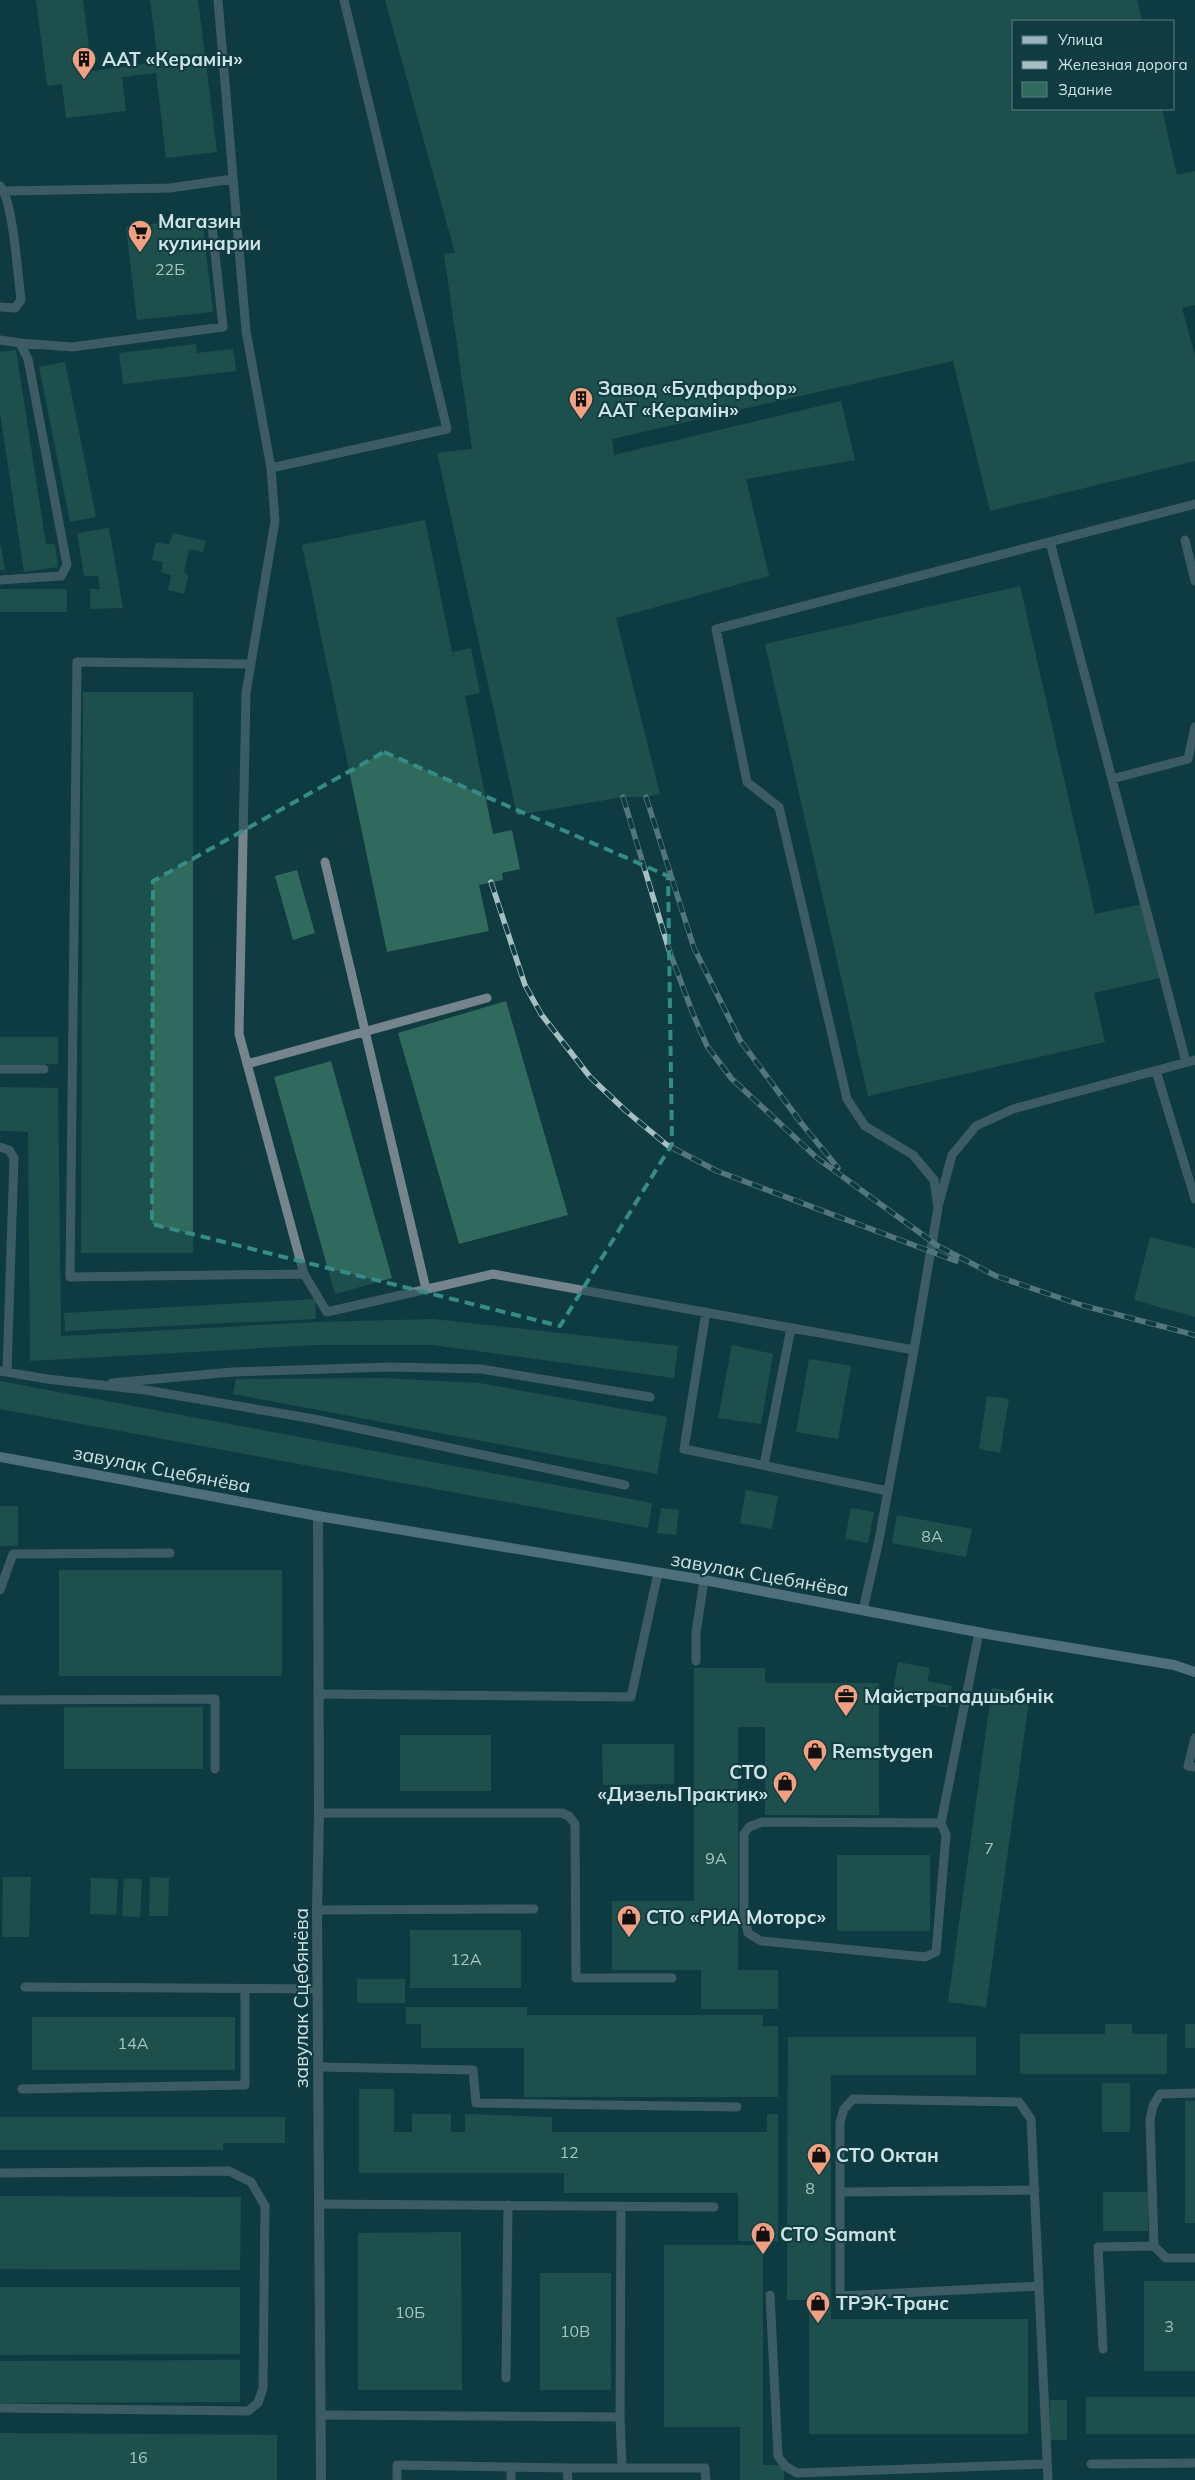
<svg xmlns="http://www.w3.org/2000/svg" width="1195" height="2480" font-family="Mulish,sans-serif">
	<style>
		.building { fill: #306a5c }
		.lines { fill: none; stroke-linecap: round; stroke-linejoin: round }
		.lane { stroke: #76848d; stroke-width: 9 }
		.street { stroke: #76848d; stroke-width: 10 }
		.secondary { stroke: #9bb0c0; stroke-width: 10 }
		.rail-casing { stroke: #a5bfc3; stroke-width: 5.5 }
		.rail { stroke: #0f3b41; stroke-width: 4; stroke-dasharray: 11; stroke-linecap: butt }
		.marked { fill: none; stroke: #358c86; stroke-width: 4; stroke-dasharray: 10 6; stroke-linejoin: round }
		.labels { text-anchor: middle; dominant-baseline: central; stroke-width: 4; stroke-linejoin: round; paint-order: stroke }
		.number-label { font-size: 16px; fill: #a6c5c4 }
		.poi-label { font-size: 19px; font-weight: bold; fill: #cde3e6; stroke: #0f3b41; text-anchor: start }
		.street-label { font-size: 19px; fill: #cde3e6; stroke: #0f3b41 }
	</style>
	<rect width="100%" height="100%" fill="#0f3b41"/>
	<path class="building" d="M36,0H83L92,71L158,62L150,0H198L217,152L166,158L156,73L122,77L126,111L66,118L62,84L47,86Z
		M385,0H1137L1142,21H1014V109H1162L1177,175L1195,171V305L1182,308L1195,356V461L990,511L953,361L612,439L614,455L841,401L855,460L746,479L769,576L616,618L660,794L646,797H623L517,815L437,453L472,449L444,254L455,253Z
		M202,218L213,312L137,320L126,227Z
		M196,344L197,353L233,349L236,371L123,384L119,353Z
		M16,350L46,544H55L58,567L24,572L0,413V352Z
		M65,362L96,517L70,522L39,367Z
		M425,520L452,652L471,648L480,693L465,696L493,834L512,830L520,869L502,873L503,880L479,885L489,931L387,952L302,545Z
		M109,528L123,608L90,609V589H100L98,576H84L77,533Z
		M173,533L206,541L203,552L189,549L184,572L188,576L184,594L168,590L171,575L161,572L163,562L152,560L156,542L169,545Z
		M0,546H1L5,570H0Z
		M1020,586L1095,914L1143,904L1160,978L1094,993L1105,1042L868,1096L765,644Z
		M0,589H67V612H0Z
		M83,692H193V1253H81Z
		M297,870L315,933L293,940L275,876Z
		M506,1001L568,1215L459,1244L398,1033Z
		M0,1037H58V1064H0Z
		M331,1061L392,1278L335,1294L274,1077Z
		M0,1087L58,1088L61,1336L316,1322L433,1319L678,1346L674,1378L433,1345H317L30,1361L28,1132L0,1131Z
		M1150,1237L1195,1248V1317L1134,1300Z
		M315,1299L316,1319L65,1331L64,1313Z
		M732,1345L773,1354L761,1424L718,1418Z
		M809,1359L851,1366L838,1439L796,1432Z
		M381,1378L479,1383L667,1417L657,1474L233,1394L236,1379Z
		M0,1381L652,1503L648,1528L0,1409Z
		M987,1396L1009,1399L1000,1453L979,1449Z
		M746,1490L778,1496L772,1529L740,1523Z
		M0,1506H18V1546H0Z
		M661,1508L679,1510L676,1535L657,1533Z
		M851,1508L874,1512L868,1543L845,1539Z
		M897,1515L972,1529L966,1557L892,1543Z
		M59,1570H282V1676H59Z
		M898,1662L930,1668L927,1681L952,1686L948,1708L892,1697Z
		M694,1668H765V1683H879V1815H765V1727H738V1970H778V2009H701V1970H612V1901H694Z
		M992,1688L1030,1694L986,2007L948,2002Z
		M64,1707H203V1769H64Z
		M400,1735H491V1791H400Z
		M602,1744H674V1784L603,1785Z
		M837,1855H930V1931H837Z
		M3,1877H31L29,1937H2Z
		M150,1877L169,1878L168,1916H149Z
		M91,1878L118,1879L116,1915L90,1914Z
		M124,1878L142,1879L140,1917L122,1916Z
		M410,1930H521V1988H410Z
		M357,1979H405V2003H357Z
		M406,2007H527V2015H763V2026H778V2097H524V2048H421V2024H406Z
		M32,2017H235V2070H32Z
		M1105,2024H1132V2034H1167V2074H1020V2034H1105Z
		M1185,2024H1195V2048H1185Z
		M788,2037H976V2075H831V2319H1028V2434H809V2300H787Z
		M1102,2083H1130V2132H1102Z
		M359,2089H394V2132H412V2114H451V2132H465V2114L552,2117V2132H767V2114H778V2241H738V2193H564V2173H359Z
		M1185,2101H1195V2223H1185Z
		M0,2117H285V2143H223V2150H0Z
		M1103,2192H1148V2231H1103Z
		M0,2196L241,2197L240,2270L0,2269Z
		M461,2232L462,2390H358V2233Z
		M664,2245H763V2465H784V2480H740V2427H664Z
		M540,2273H611V2390H540Z
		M1144,2281H1195V2371H1144Z
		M0,2287H240V2354L0,2355Z
		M240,2360V2402L0,2403V2361Z
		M1086,2397H1195V2434H1086Z
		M1050,2400H1067V2440H1050Z
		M0,2433L277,2435V2480H0Z"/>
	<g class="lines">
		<path class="lane" d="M218,0L246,331L271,468L275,521L246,693L239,1034L304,1274L327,1312L493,1274L914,1350L879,1540L863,1610
			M0,186C13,199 18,278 21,300L15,308L0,307
			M5,191L170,188L233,179
			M0,340L20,343L28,359L67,565L61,576L0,580
			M20,343L72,347L223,327L212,226
			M271,468L447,429L344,0
			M1185,540L1195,581
			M1050,542L1186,1062
			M251,664L77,662L70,1277L304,1274
			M1112,779L1188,759L1195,727
			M325,862L426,1289
			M247,1064L487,998
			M0,1069H44
			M1156,1071L1195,1199
			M0,1147L9,1150L14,1158L7,1372
			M939,1203L952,1155L976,1126L1013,1109L1195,1060
			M706,1312L684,1449L888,1491
			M914,1350L938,1208L934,1180L913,1155L865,1126L847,1099L779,807L747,782L716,629L1195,504
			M0,1371L47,1379L145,1390L314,1419L625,1485
			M112,1383L233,1372L390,1367L481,1369L650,1397
			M764,1465L791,1328
			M0,1590L13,1554L170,1553
			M696,1661V1633L704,1580
			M318,1694L631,1697L658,1573
			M0,1700L215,1699V1769
			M1195,1738L1188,1766L1195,1767
			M319,1813H562L569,1816L575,1824L576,1978H672
			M941,1823L762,1822L749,1827L744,1834V1914L748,1933L761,1941L925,1957L936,1952L946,1835L941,1823L979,1632
			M317,1910L534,1909
			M25,1987L318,1989
			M319,2067L473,2070L476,2103L737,2107
			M22,2089L245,2085V1989
			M1195,2093L1160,2094L1153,2106L1150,2120L1154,2246L1166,2258H1195
			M0,2173L229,2171L251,2182L265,2206L263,2388L258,2403L248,2411L0,2408
			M841,2192L1035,2190
			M320,2204L714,2207
			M1039,2286L840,2296V2122L844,2109L853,2099L1019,2102L1031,2119L1048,2480
			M770,2295L778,2456L785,2466L797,2473L1047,2464
			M1103,2349L1098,2247L1154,2246
			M506,2378L508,2205
			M322,2415L620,2417L622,2467
			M620,2417L621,2207
			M1091,2464L1195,2463
			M397,2480V2465L567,2468
			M511,2480V2468
			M568,2480L567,2468H705L706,2480"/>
		<path class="street" d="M318,1516L319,1813L317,1910L321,2480"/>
		<path class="secondary" d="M0,1457L318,1516L704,1580L993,1635L1174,1665L1195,1672"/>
		<defs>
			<path id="rail" d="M623,797L669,950L693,1014L707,1046L731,1078L817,1158L938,1246L996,1276L1081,1305L1195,1335
				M646,797L694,948L740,1040L802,1124L838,1168
				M491,882L525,985L541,1014L590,1077L626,1111L667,1145L717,1171L956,1261"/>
		</defs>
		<use href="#rail" class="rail-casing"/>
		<use href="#rail" class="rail"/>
	</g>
	<path d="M0 0H1195V2480H0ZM384,752L668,876L672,1144L560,1326L152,1224L153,881Z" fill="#0f3b41" fill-opacity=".55" fill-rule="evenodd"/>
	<path class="marked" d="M384,752L668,876L672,1144L560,1326L152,1224L153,881Z"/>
	<defs>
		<symbol id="building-pin" viewBox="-11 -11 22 30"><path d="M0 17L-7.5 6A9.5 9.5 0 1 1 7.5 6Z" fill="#f2a07f" stroke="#0f3b41"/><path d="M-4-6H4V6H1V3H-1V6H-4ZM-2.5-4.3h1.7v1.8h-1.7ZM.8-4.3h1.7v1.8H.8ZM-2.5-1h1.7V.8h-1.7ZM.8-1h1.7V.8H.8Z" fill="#111"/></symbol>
		<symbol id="supermarket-pin" viewBox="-11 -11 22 30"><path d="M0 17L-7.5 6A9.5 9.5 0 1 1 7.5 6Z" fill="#f2a07f" stroke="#0f3b41"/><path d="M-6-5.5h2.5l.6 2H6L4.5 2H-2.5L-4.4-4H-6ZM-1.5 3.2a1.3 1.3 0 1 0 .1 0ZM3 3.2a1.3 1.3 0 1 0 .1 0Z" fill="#111"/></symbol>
		<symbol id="office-pin" viewBox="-11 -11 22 30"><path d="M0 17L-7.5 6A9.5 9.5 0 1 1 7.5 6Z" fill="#f2a07f" stroke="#0f3b41"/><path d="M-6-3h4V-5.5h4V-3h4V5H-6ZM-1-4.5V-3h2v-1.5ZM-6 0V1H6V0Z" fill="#111"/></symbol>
		<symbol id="shop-pin" viewBox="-11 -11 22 30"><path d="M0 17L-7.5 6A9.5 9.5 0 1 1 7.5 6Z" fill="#f2a07f" stroke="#0f3b41"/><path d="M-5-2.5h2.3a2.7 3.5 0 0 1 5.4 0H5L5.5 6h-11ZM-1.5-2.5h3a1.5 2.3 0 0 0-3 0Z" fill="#111"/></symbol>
	</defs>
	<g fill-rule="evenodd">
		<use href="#building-pin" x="70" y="45" width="28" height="38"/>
		<use href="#supermarket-pin" x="126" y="218" width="28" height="38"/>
		<use href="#building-pin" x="567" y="385" width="28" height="38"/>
		<use href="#office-pin" x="832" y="1682" width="28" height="38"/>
		<use href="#shop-pin" x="801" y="1737" width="28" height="38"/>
		<use href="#shop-pin" x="771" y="1769" width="28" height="38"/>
		<use href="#shop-pin" x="615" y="1903" width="28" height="38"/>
		<use href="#shop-pin" x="805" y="2141" width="28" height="38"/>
		<use href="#shop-pin" x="749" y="2220" width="28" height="38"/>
		<use href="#shop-pin" x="804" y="2289" width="28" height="38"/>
	</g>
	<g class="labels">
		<g class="number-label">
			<text x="170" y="269">22Б</text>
			<text x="932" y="1536">8А</text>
			<text x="989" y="1848">7</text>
			<text x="716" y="1858">9А</text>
			<text x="466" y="1959">12А</text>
			<text x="133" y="2043">14А</text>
			<text x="569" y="2152">12</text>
			<text x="810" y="2188">8</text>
			<text x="410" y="2312">10Б</text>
			<text x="1169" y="2326">3</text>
			<text x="575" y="2331">10В</text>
			<text x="138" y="2457">16</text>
		</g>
		<g class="poi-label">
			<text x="102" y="59">ААТ «Керамін»</text>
			<text x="158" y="221">Магазин<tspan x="158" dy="22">кулинарии</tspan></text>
			<text x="598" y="388">Завод «Будфарфор»<tspan x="598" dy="22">ААТ «Керамін»</tspan></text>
			<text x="864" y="1696">Майстрападшыбнік</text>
			<text x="832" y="1751">Remstygen</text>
			<text x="768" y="1772" text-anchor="end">СТО<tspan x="768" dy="22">«ДизельПрактик»</tspan></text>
			<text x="646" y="1917">СТО «РИА Моторс»</text>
			<text x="836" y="2155">СТО Октан</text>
			<text x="780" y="2234">СТО Samant</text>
			<text x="836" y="2303">ТРЭК-Транс</text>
		</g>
		<g class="street-label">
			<text transform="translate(162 1469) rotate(11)">завулак Сцебянёва</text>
			<text transform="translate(760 1574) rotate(10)">завулак Сцебянёва</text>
			<text transform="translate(301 1998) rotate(-90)">завулак Сцебянёва</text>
		</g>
	</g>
	<rect x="1012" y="20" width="162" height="90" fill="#0f3b41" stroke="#5b7e83"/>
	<rect x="1022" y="36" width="25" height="8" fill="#9bb0c0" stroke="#5b7e83"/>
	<text x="1058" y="45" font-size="15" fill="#cde3e6">Улица</text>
	<rect x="1022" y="61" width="25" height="8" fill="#a5bfc3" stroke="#5b7e83"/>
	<text x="1058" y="70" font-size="15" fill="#cde3e6">Железная дорога</text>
	<rect x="1022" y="82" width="25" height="15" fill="#306a5c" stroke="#5b7e83"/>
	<text x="1058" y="95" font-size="15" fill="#cde3e6">Здание</text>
</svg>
